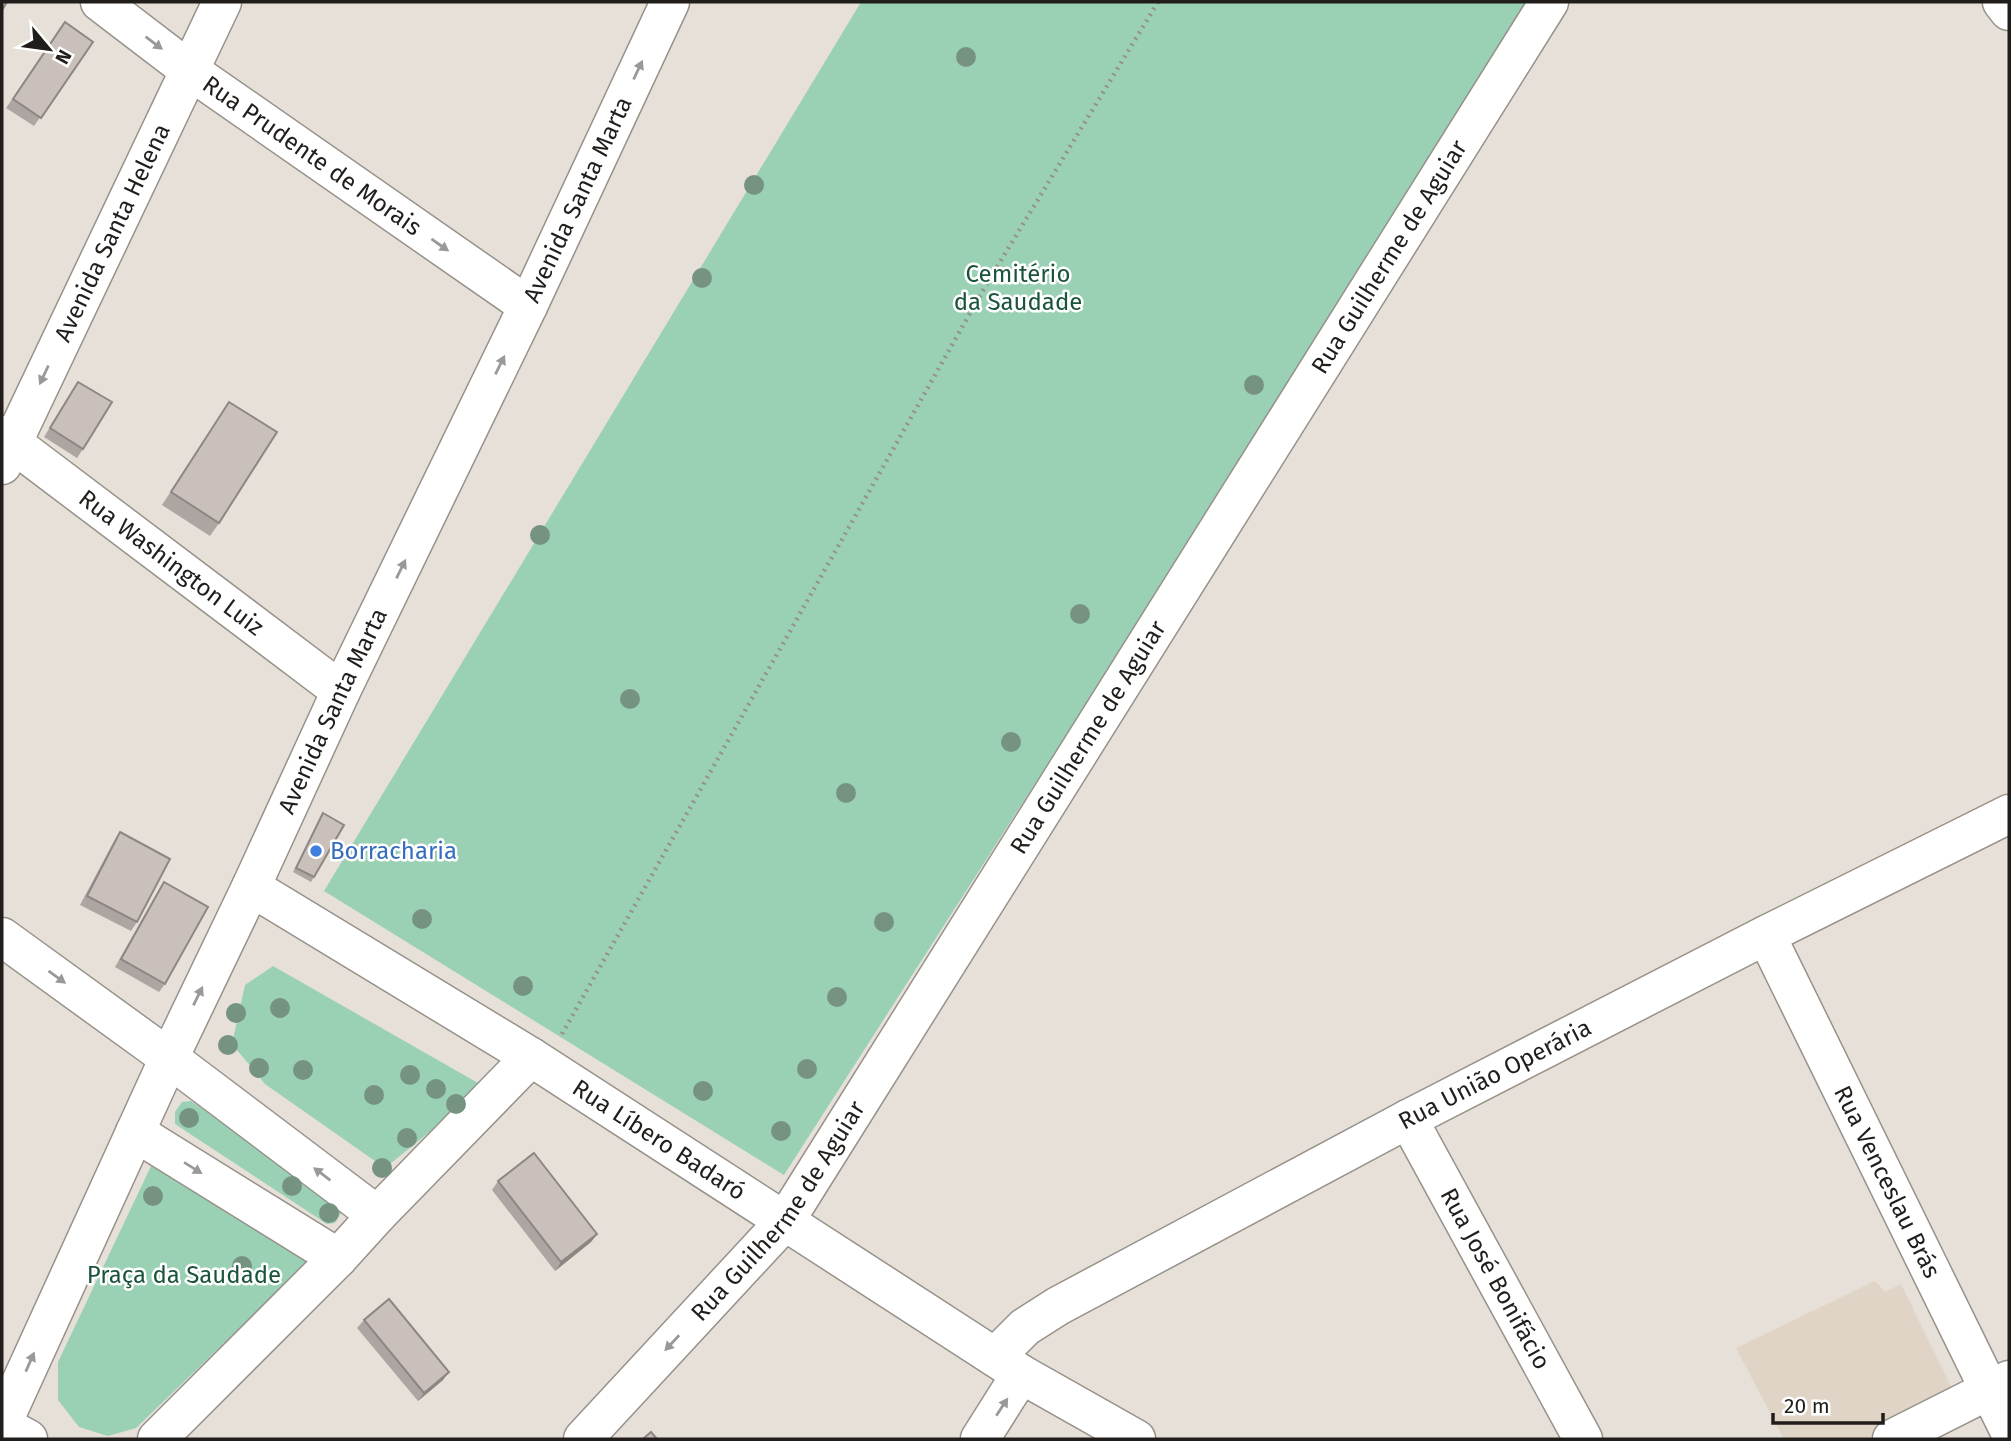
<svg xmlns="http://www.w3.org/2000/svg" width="2011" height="1441" font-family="'Fira Sans',sans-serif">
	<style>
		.built { fill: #dfd4c6 }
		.green { fill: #9ad1b4 }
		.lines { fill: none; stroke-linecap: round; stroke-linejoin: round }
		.street-casing { stroke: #97918a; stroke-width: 41 }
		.secondary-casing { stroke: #97918a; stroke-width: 41 }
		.path { stroke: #96918c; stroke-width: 4.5; stroke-dasharray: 2 5; stroke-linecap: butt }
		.street { stroke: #fff; stroke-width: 38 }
		.secondary { stroke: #fff; stroke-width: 38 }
		.tree { fill: #769382 }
		.wall { fill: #ada5a2 }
		.shaded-wall { fill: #8d8684 }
		.building { fill: #c9c0bc; stroke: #8d8684; stroke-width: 2 }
		.oneway { fill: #9b9998 }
		.shop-dot { fill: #3f7fe0; stroke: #fff; stroke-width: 2.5 }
		.labels { text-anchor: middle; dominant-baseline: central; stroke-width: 5; stroke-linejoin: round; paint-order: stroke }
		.street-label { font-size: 24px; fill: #201d1b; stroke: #fff }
		.park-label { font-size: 24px; fill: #1b543c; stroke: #fff }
		.shop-label { font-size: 24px; fill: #366cbe; stroke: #fff; text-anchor: start }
	</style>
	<rect width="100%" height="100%" fill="#e6e0d8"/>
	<path class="built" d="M1875,1281L1885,1292L1901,1284L1954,1393L1866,1439H1784L1736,1348Z"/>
	<path class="green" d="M861,2H1536L784,1175L324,891Z
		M273,966L485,1087L385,1168L265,1084L232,1044L245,985Z
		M191,1101L340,1200L344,1208L335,1223L327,1224L175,1124V1112L182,1102Z
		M152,1164L309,1261L136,1428L108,1436L79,1427L58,1400V1362Z"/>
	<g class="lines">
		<defs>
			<g id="street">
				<path id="s1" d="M100,2L189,70L528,306"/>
				<path d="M2002,2L2009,11"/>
				<path id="s2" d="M2,435L341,691"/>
				<path id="s3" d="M251,887L531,1057L1021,1374L1136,1439"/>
				<path id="s4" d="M1766,935L2009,1430"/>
				<path d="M2,937L169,1058L377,1215"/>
				<path id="s5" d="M1408,1119L1583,1439"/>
				<path d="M135,1132L338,1258"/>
				<path id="s6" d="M995,1357L1025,1327L1058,1306L1408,1119L1766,935L2009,814"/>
				<path d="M2,1425L28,1439"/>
				<path d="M157,1439L338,1258L377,1215L531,1057"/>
				<path id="s7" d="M583,1439L785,1221L1549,2"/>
				<path d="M980,1439L1021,1374"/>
				<path d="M1892,1439L2009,1380"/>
			</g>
			<g id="secondary">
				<path id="s8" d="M2,465L222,2"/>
				<path id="s9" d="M2,1424L169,1058L251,887L341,691L528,306L670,2"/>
			</g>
		</defs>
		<use href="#street" class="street-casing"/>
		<use href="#secondary" class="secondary-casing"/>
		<path class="path" d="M562,1034L986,285L1158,2"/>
		<use href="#street" class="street"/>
		<use href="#secondary" class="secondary"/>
	</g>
	<g class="tree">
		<circle cx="966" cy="57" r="10"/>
		<circle cx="754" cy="185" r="10"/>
		<circle cx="702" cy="278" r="10"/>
		<circle cx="1254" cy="385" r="10"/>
		<circle cx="540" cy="535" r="10"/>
		<circle cx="1080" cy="614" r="10"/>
		<circle cx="630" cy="699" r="10"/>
		<circle cx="1011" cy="742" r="10"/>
		<circle cx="846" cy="793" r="10"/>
		<circle cx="422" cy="919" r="10"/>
		<circle cx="884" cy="922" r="10"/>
		<circle cx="523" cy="986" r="10"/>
		<circle cx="837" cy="997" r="10"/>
		<circle cx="280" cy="1008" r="10"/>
		<circle cx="236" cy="1013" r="10"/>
		<circle cx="228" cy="1045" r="10"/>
		<circle cx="259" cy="1068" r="10"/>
		<circle cx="807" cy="1069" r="10"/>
		<circle cx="303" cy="1070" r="10"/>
		<circle cx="410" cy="1075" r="10"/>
		<circle cx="436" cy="1089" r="10"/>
		<circle cx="703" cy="1091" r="10"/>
		<circle cx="374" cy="1095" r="10"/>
		<circle cx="456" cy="1104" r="10"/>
		<circle cx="189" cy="1118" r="10"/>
		<circle cx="781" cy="1131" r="10"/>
		<circle cx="407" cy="1138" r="10"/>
		<circle cx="382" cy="1168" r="10"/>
		<circle cx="292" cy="1186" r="10"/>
		<circle cx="153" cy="1196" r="10"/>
		<circle cx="329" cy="1213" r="10"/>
		<circle cx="242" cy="1266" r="10"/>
	</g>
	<path class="wall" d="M65,22L93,42L34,126L6,108Z
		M78,382L83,449L77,458L44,437Z
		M229,402L219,523L210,536L162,505Z
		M323,813L314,877L311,882L293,872Z
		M120,832L137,922L131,931L80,905L114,841Z
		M164,882L165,984L159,992L115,967L158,891Z
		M498,1181L597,1234L591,1242L555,1271L492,1190Z
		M364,1320L443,1380L418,1401L357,1328Z"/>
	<path class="shaded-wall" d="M597,1234L591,1242L555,1271L561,1262Z
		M449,1372L443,1380L418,1401L424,1393Z"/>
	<path class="building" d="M2,2H7L2,10Z
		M65,22L93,42L41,118L13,99Z
		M78,382L112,402L83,449L50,428Z
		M229,402L277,432L219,523L171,492Z
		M323,813L344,825L314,877L296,868Z
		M120,832L170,859L137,922L87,896Z
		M164,882L208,907L165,984L121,959Z
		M534,1153L597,1234L561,1262L498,1181Z
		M389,1299L449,1372L424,1393L364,1320Z
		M651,1432L657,1439H643Z"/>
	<defs><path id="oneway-solid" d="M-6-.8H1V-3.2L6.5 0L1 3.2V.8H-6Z" transform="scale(1.75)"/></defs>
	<g class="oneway">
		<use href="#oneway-solid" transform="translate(154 43) rotate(37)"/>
		<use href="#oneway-solid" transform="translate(638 70) rotate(-65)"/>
		<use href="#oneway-solid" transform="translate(440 245) rotate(35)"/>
		<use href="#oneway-solid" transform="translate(500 365) rotate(-64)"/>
		<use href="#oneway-solid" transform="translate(44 375) rotate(115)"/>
		<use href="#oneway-solid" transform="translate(401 569) rotate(-64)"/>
		<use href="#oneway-solid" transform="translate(57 977) rotate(36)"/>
		<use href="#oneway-solid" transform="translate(198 996) rotate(-64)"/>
		<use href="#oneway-solid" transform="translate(193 1168) rotate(32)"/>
		<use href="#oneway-solid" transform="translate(322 1174) rotate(-143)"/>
		<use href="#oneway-solid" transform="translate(672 1343) rotate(133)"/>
		<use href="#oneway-solid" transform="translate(30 1362) rotate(-66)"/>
		<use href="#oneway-solid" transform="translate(1002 1407) rotate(-57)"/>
	</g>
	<circle class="shop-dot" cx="316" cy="851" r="7"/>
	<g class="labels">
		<g class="street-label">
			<text stroke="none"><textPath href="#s1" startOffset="262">Rua Prudente de Morais</textPath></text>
			<text stroke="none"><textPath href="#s9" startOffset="1353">Avenida Santa Marta</textPath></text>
			<text stroke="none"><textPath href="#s8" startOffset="257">Avenida Santa Helena</textPath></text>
			<text stroke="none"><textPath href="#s7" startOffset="1435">Rua Guilherme de Aguiar</textPath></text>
			<text stroke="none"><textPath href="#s2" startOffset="212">Rua Washington Luiz</textPath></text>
			<text stroke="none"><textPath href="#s9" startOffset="786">Avenida Santa Marta</textPath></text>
			<text stroke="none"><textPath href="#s7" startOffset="868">Rua Guilherme de Aguiar</textPath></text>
			<text stroke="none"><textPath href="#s6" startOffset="576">Rua União Operária</textPath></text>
			<text stroke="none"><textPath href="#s3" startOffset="480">Rua Líbero Badaró</textPath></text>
			<text stroke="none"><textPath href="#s4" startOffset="275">Rua Venceslau Brás</textPath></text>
			<text stroke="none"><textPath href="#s7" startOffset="301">Rua Guilherme de Aguiar</textPath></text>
			<text stroke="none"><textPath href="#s5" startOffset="182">Rua José Bonifácio</textPath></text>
		</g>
		<g class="park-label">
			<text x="1018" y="274">Cemitério<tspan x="1018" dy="28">da Saudade</tspan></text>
			<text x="184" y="1275">Praça da Saudade</text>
		</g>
		<g class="shop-label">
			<text x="330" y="851">Borracharia</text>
		</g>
	</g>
	<rect width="2011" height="1441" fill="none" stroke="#201d1b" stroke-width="7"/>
	<g transform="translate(49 49) rotate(119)" stroke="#ffffff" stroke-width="5" paint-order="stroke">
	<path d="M0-5L12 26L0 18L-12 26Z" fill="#201d1b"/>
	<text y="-10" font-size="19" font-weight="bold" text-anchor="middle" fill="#201d1b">N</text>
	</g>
	<path d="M1773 1413v10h110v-10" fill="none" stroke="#201d1b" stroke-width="3.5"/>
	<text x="1784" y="1413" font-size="21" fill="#201d1b" stroke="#ffffff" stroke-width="5" paint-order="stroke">20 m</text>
</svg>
